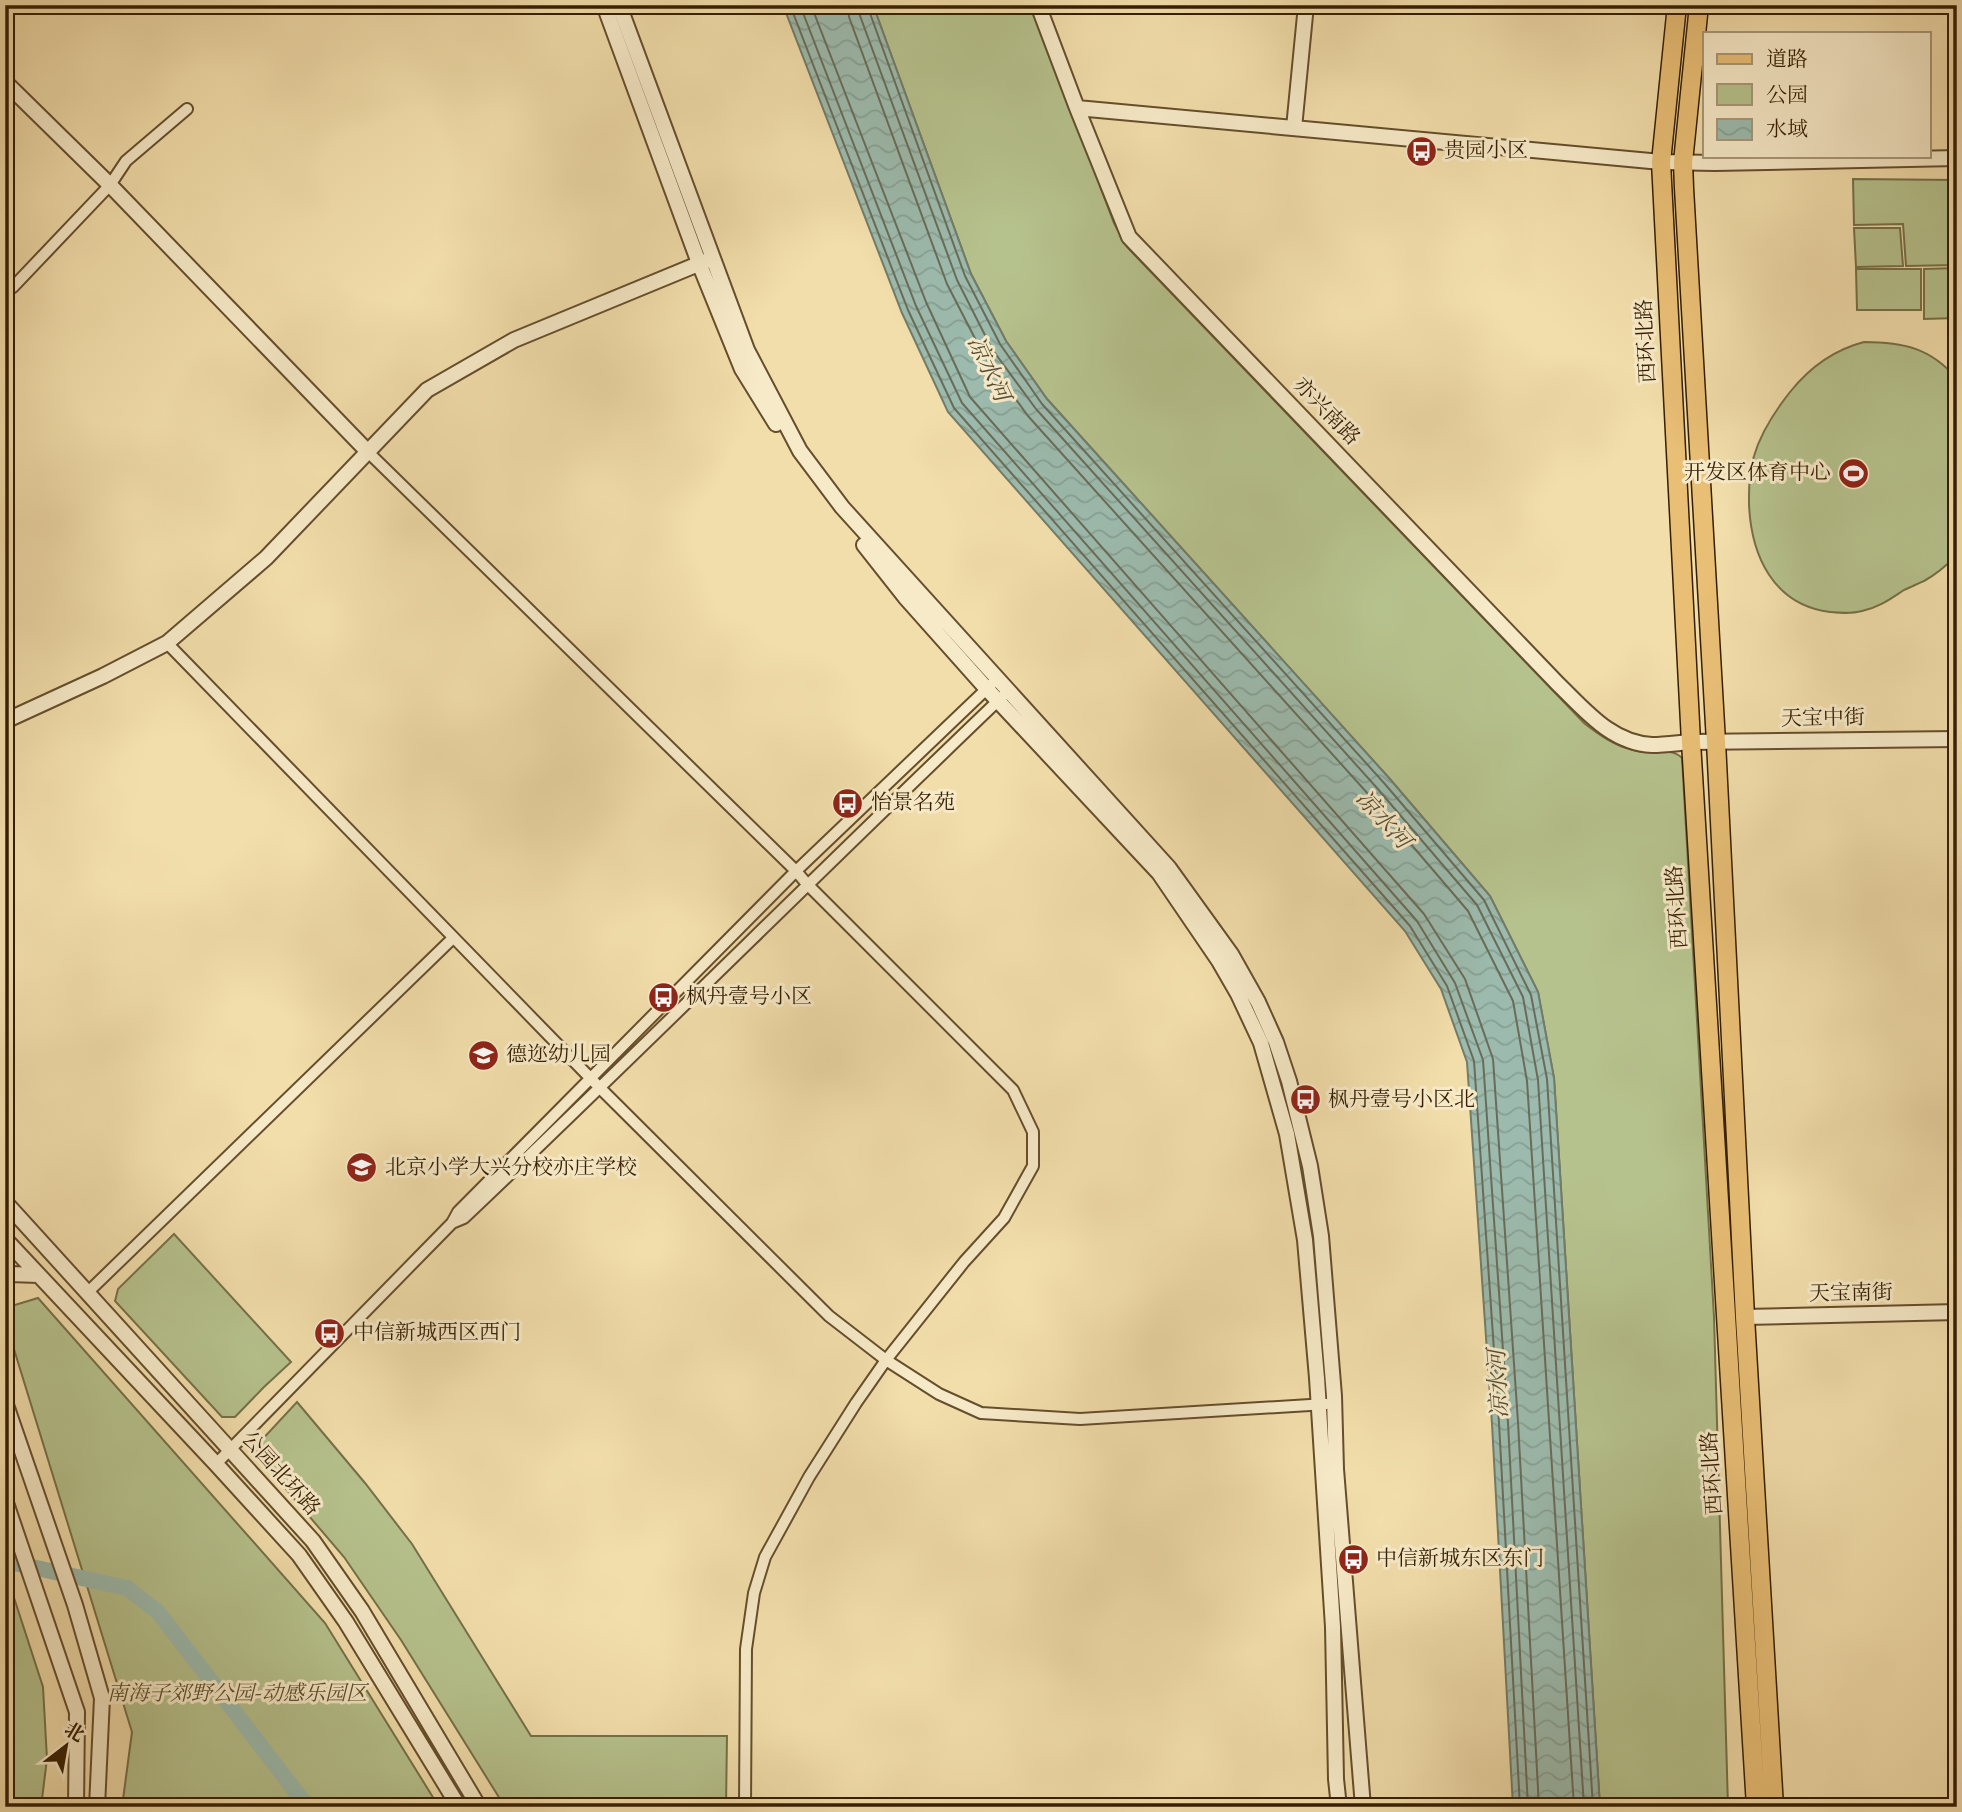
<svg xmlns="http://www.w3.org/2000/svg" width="1962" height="1812" font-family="'Old Standard TT','Noto Serif SC',serif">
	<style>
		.green { fill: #b6c28d; stroke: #767048; stroke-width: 2 }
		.water { fill: url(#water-waves); stroke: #737c69; stroke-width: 2 }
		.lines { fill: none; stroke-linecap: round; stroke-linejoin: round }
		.shore { stroke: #696c58; stroke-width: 2 }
		.river { stroke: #9cbbae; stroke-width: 16 }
		.minor-casing { stroke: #654e2c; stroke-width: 14 }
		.tertiary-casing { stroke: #654e2c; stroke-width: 18 }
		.primary-casing { stroke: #361e02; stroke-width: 21 }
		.minor { stroke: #f7eac8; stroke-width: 10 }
		.tertiary { stroke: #f7eac8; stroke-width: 14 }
		.primary { stroke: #e9bf76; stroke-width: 18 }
		.labels { text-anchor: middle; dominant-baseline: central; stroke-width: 6; stroke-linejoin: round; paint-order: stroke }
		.poi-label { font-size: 21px; fill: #361e02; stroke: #f7eac8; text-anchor: start }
		.street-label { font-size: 21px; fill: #361e02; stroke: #f7eac8 }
		.park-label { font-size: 21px; font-style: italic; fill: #5c4f2c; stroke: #f7eac8 }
		.water-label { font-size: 23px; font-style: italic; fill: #554d36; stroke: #f7eac8 }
	</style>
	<defs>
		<pattern id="water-waves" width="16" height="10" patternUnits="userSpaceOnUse" patternTransform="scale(1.75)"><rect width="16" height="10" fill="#9cbbae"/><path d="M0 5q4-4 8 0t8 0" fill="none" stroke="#87a094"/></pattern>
	</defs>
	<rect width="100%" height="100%" fill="#f2deab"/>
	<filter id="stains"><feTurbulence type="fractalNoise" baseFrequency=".00286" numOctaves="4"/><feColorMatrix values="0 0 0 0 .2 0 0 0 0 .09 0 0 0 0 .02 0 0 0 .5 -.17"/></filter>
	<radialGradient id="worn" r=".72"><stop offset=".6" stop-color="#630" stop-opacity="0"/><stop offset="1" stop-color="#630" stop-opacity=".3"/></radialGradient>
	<path class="green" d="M873,5H1032L1114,223L1127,247L1585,724C1597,733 1609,742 1623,747C1630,749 1638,752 1645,752C1658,753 1672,748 1682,758L1714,1317L1728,1807H1600L1554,1078L1538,992L1490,896L1389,778L1047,399L1006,341L971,274Z
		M1853,179L1957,180V265L1906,266L1903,224L1854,225Z
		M1854,228H1900L1903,266L1856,267Z
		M1957,268V318L1924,319V269Z
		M1856,269H1921V310H1857Z
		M1864,342C1903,342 1931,348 1957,379V555C1947,565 1937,574 1924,581C1917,584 1911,587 1904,590C1890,599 1878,608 1862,611C1851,614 1841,613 1830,612C1773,605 1751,555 1749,504C1749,488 1749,471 1754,456C1761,432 1775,411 1790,392C1810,367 1833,350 1864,342Z
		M174,1234L291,1362L264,1387L235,1417H222L115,1301L118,1289Z
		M38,1298L325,1623L439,1807H122L132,1732L5,1320V1308Z
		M297,1402L365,1483L412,1544L531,1736H727L726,1807H505L401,1640L344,1557L256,1454L258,1444Z
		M5,1570L43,1687L47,1759L41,1807H5Z"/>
	<path class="water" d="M783,5H873L971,274L1006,341L1047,399L1389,778L1490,896L1538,992L1554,1078L1600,1807H1513L1492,1424L1467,1062L1441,989L1405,931L948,412L902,313Z"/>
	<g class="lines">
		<path class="shore" d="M790,5L908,310L954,408L1410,926L1447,986L1474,1061L1499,1423L1520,1807
			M800,5L916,306L962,403L1417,921L1455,983L1483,1060L1508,1423L1528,1807
			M811,5L926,302L970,397L1424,914L1465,979L1493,1059L1518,1422L1539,1807
			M848,5L849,17L947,284L983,354L1028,416L1369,795L1468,911L1513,1001L1527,1081L1574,1807
			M858,5L859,13L957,280L992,349L1036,409L1377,788L1477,905L1523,997L1538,1080L1584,1807
			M867,5L965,276L1000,344L1042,404L1384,783L1484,900L1531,995L1547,1079L1593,1807"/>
		<path class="river" d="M5,1561L127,1588L158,1612L303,1801L312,1807"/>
		<defs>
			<path id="minor" d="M5,292L13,287L110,185L126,161L187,109
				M369,453L796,871L807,884L1013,1090L1033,1132V1166L1004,1218L964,1262L886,1360L856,1403L809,1477L765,1557L754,1593L746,1649L745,1807
				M167,643L600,1088L829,1316L886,1360L939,1394L981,1413L1080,1419L1326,1404
				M452,1223L464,1218C645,1046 822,869 1003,696
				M87,1293L453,938
				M216,1464L452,1223L458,1212L796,871L997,679"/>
			<path id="tertiary" d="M604,5L699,263L742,369L776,424
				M619,5L747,350L800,451L842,507L1169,868L1231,954L1258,1002L1276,1042L1289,1081L1310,1166L1321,1236L1334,1396L1336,1469L1363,1807
				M1038,5L1077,108L1129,237L1558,684C1585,710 1611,743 1652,745C1665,745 1678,743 1691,742L1957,739
				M5,82L110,185L369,453
				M1077,108L1661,162L1715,163L1957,158
				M1294,128L1306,5
				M864,545L905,597L986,688L1159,873L1219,961L1238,994L1261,1043L1287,1134L1305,1240L1317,1378L1333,1627L1336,1779L1339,1807
				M5,721L103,676L167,643L266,558L427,390L514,340L708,260
				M5,1202L313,1541L362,1611L479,1807
				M5,1239L216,1464L299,1555L346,1622L459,1807
				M5,1277L10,1274L38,1275
				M1745,1317L1957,1312
				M5,1402L75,1605L102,1698L97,1807
				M5,1500L77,1712L76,1807"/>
			<path id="primary" d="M1677,5L1661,162L1691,742L1756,1807
				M1699,5L1683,162L1684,188L1716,742L1745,1317L1774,1807"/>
		</defs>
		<use href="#minor" class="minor-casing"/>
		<use href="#tertiary" class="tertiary-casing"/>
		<use href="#primary" class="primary-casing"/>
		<use href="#minor" class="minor"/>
		<use href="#tertiary" class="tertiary"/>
		<use href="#primary" class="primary"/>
	</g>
	<defs>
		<symbol id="bus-disc" viewBox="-11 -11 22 22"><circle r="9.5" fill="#8f2418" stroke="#f7eac8"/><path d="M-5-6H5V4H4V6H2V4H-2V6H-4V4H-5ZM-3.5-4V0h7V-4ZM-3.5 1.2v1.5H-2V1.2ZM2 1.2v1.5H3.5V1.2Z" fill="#fff"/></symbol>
		<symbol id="stadium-disc" viewBox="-11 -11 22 22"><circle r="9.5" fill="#8f2418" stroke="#f7eac8"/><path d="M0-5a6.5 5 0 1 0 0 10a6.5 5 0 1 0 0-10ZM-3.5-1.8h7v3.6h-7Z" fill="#fff"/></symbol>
		<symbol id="school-disc" viewBox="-11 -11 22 22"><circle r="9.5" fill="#8f2418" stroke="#f7eac8"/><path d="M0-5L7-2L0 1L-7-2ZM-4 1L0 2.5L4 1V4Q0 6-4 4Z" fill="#fff"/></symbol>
	</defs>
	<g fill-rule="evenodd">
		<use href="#bus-disc" x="1404" y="134" width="35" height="35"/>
		<use href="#stadium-disc" x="1836" y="456" width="35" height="35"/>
		<use href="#bus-disc" x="830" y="786" width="35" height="35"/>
		<use href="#bus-disc" x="646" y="980" width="35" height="35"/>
		<use href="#school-disc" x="466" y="1038" width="35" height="35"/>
		<use href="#bus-disc" x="1288" y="1082" width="35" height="35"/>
		<use href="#school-disc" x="344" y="1150" width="35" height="35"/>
		<use href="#bus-disc" x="312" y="1316" width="35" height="35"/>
		<use href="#bus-disc" x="1336" y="1542" width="35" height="35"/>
	</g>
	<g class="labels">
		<g class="poi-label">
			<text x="1444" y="151">贵园小区</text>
			<text x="1831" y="473" text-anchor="end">开发区体育中心</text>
			<text x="871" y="803">怡景名苑</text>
			<text x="686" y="997">枫丹壹号小区</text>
			<text x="506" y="1055">德迩幼儿园</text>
			<text x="1328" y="1100">枫丹壹号小区北</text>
			<text x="385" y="1168">北京小学大兴分校亦庄学校</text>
			<text x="353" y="1333">中信新城西区西门</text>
			<text x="1376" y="1559">中信新城东区东门</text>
		</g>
		<g class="street-label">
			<text transform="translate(1647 341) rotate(-93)">西环北路</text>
			<text transform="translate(1326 412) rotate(46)">亦兴南路</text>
			<text transform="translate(1823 719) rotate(-1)">天宝中街</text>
			<text transform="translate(1678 907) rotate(-94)">西环北路</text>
			<text transform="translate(1851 1294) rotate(-1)">天宝南街</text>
			<text transform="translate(1713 1473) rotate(-94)">西环北路</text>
			<text transform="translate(280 1474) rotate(48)">公园北环路</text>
		</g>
		<g class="park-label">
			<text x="237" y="1694">南海子郊野公园-动感乐园区</text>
		</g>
		<g class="water-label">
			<text transform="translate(988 369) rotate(65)">凉水河</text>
			<text transform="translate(1383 820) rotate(48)">凉水河</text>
			<text transform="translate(1499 1384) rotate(-93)">凉水河</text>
		</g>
	</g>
	<rect width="1962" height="1812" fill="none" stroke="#f2deab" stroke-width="28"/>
	<rect x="7" y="7" width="1948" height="1798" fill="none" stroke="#361e02" stroke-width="3.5"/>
	<rect x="14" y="14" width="1934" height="1784" fill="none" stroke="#361e02" stroke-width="2"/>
	<rect x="1703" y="32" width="228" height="126" fill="#f7eac8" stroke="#aa9879" stroke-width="2"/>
	<rect x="1717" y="54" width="35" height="10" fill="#e9bf76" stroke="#aa9879" stroke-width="2"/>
	<text x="1766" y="66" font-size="21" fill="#361e02">道路</text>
	<rect x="1717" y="84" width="35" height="21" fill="#b6c28d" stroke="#aa9879" stroke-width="2"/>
	<text x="1766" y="102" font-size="21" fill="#361e02">公园</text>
	<rect x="1717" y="119" width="35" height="21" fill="url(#water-waves)" stroke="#aa9879" stroke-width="2"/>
	<text x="1766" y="136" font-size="21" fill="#361e02">水域</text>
	<g transform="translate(66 1746) rotate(31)" stroke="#f7eac8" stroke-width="5" paint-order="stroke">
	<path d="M0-5L12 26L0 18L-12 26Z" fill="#361e02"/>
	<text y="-10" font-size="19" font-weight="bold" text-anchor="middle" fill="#361e02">北</text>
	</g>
	<rect width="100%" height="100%" filter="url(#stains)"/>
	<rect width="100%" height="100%" fill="url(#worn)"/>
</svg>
